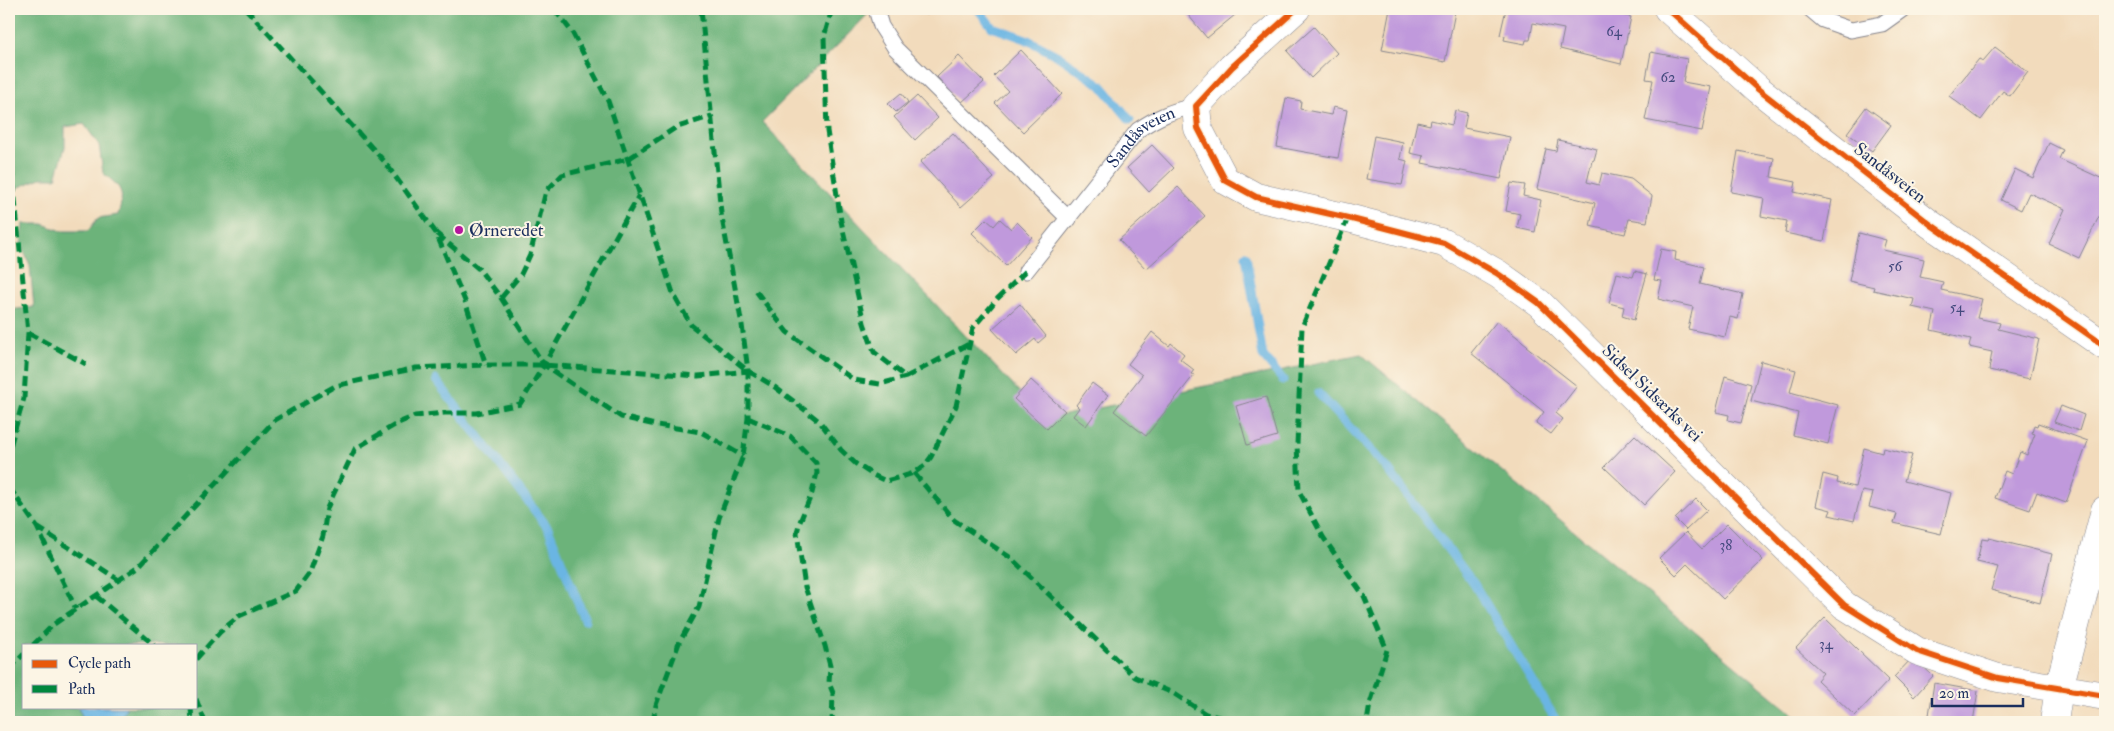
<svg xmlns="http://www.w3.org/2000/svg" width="2114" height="731" font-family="'IM FELL Double Pica',serif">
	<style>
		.forest { fill: #6cb37a; stroke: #44716c }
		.water { fill: #6bb5e3; stroke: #4372a0 }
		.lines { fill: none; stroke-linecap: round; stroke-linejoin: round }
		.stream { stroke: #6bb5e3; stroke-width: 9 }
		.building { fill: #c099dc }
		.lane-casing { stroke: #86858d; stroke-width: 17 }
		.street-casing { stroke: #86858d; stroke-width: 29 }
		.lane { stroke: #fff; stroke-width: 15 }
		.street { stroke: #fff; stroke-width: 28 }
		.quiet { stroke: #00873e; stroke-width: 5; stroke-dasharray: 10 5; stroke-linecap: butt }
		.cycleway-casing { stroke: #fcf5e5; stroke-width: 9 }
		.cycleway { stroke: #e8590c; stroke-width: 6 }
		.poi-dot { fill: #b5179e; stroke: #fcf5e5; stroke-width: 2 }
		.labels { text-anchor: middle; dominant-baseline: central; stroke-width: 4; stroke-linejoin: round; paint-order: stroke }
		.number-label { font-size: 15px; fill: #444a7e }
		.street-label { font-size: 18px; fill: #1b2f5e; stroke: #fcf5e5 }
		.poi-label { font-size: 18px; fill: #1b2f5e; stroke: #fcf5e5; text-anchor: start }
	</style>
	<rect width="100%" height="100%" fill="#fcf5e5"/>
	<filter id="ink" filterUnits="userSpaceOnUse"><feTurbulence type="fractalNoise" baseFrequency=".02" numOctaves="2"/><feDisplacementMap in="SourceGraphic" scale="10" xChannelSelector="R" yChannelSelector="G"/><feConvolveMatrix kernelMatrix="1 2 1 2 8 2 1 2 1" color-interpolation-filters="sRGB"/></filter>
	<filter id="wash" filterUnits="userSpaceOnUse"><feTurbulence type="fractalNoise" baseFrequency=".0096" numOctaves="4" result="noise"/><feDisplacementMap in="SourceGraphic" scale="20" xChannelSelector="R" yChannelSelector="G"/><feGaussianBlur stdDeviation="1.12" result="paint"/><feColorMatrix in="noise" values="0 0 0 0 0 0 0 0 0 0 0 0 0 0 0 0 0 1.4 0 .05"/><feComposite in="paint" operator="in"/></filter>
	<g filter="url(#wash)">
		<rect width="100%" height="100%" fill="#f2dbbc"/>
		<path class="forest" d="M9,9H873L762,122L1045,419L1361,354L1803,722H119L126,707H196V645H24V707H78L85,722H9V310L34,307L30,265L21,245L23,224H43L62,231H88L98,218L118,215C125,191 122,188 103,173L99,145L84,124L65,127V147L56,178H41L10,191L9,198Z"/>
		<path class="water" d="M78,707H126V708L119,722H85Z"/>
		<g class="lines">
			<path class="stream" d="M978,9L992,27L1026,39L1058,56L1101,85L1130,120
				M1246,256L1263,356L1283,380
				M436,380L548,528L585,620
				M1318,393L1387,468L1474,584L1557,722"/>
		</g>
		<g id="blocks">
			<path class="building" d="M924,9H943L926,14Z
				M1186,9H1240L1241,10L1207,38L1184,10Z
				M1390,9H1437L1455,12L1445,62L1382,50Z
				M1506,9H1599V11L1631,17L1621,64L1560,49L1564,29L1533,23L1530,40H1526L1525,44L1504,40L1505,36L1500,35Z
				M1314,27L1337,53L1311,78L1287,51Z
				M1995,47L2028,72L2010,96L2003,91L1981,120L1949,96L1979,59L1983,61Z
				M1021,50L1062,94L1023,132L995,103L1008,91L994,76Z
				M1651,52L1687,59L1683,82L1711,87L1702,131L1645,120L1653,80L1646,79Z
				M959,56L984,82L961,103L937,77Z
				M901,93L908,102L896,112L888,104Z
				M917,96L938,118L915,140L894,117Z
				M1286,98L1301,101L1300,109L1331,115L1333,107L1347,110L1338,158L1277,147Z
				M1866,107L1891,125L1872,151L1847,133Z
				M1455,110L1467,113L1464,128L1510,137L1501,179L1422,163L1424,156L1410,153L1417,122L1430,125L1431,120L1452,125Z
				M953,133L994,178L961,207L920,162Z
				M1374,136L1403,142L1400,159L1407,161L1402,185L1366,179Z
				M1558,140L1597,149L1594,160L1592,161L1587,182L1599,185L1602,173L1631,179L1652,196L1647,222L1629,219L1625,234L1590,226L1595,203L1537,189L1546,149L1556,151Z
				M2049,143L2063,150L2059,159L2105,180V204L2079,258L2049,244L2065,209L2029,193L2021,210L2001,200L2015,169L2033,178Z
				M1152,145L1174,168L1149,192L1127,168Z
				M1738,151L1774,158L1771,177L1796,182L1794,192L1832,200L1824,241L1785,233L1787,221L1761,216L1764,198L1731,192Z
				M1511,183L1525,185L1523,196L1541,200L1535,232L1517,228L1520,214L1506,211Z
				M1178,187L1205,216L1146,269L1119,240Z
				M986,219L994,226L1000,219L1011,229L1017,222L1032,237L1006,266L972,233Z
				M1859,233L1886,240L1883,250L1924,259L1920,277L1943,282L1941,290L1982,299L1977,318L2000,323L1998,329L2039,339L2030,379L1989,370L1992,352L1969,347L1971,339L1931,330L1935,312L1912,307L1914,299L1873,290L1874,287L1849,281Z
				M1661,249L1676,252L1675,260L1704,267L1700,284L1743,294L1738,319L1730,317L1725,337L1688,329L1693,307L1658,299L1662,281L1654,280Z
				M1635,271L1647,274L1634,320L1622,316L1624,307L1609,303L1617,273L1633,277Z
				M1020,304L1046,336L1038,343L1035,339L1016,355L992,329Z
				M1497,321L1527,345L1526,346L1577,386L1556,413L1563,419L1551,434L1536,423L1544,412L1471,353Z
				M1152,332L1169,346L1171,343L1184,354L1180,359L1194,370L1191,374L1194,375L1146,436L1114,411L1142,375L1128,364Z
				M1761,361L1796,370L1790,392L1838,405L1828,444L1793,435L1798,413L1751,401Z
				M1725,376L1751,384L1741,423L1728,420L1729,415L1716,412Z
				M1031,380L1065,411L1047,429L1014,399Z
				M1092,383L1108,395L1086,426L1073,416L1079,408L1076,405Z
				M1266,397L1277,436L1247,445L1236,406Z
				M2061,406L2084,415L2079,431L2054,422Z
				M2038,423L2088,441L2066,503L2037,492L2030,510L1995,498L2005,471L2012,474L2020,452L2027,455L2035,434L2032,433L2034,425L2037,426Z
				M1635,435L1675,472L1644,505L1604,467Z
				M1864,448L1882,453L1883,448L1912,455L1904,481L1951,493L1941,534L1894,523L1897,514L1869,507L1873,493L1862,491L1854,521L1829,515L1831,510L1816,506L1823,474L1838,478L1837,483L1855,487Z
				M1696,499L1707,510L1686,530L1675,519Z
				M1727,524L1763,560L1723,599L1687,564L1676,575L1659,558L1686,532L1702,549Z
				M1989,538L2052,554L2040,603L1991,590L1998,567L1977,562L1982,539L1988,540Z
				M1825,618L1889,680L1855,716L1817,680L1823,673L1796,648Z
				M1913,657L1933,676L1914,697L1894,677Z
				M1934,683L1978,691L1973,722H1930L1931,716L1929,715Z"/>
		</g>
	</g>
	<g filter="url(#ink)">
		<use href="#blocks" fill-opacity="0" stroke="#86858d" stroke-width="1"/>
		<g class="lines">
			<defs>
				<g id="lane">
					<path d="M876,9L881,26L895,48L1069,219"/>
					<path d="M1810,9L1823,20L1851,30L1882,24L1903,9"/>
					<path id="s1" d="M1026,271L1138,130C1157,117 1173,110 1196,106"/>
				</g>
				<path id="street" d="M1296,9L1232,67L1196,106L1198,128L1225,180L1256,197L1348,218L1444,243L1498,274L1539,303L1844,605L1917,651L1998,678L2105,696
					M1668,9L1759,90L1930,224L2105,346
					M2054,722L2059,688L2105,510"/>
			</defs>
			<use href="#lane" class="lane-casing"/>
			<use href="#street" class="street-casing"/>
			<use href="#lane" class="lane"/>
			<use href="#street" class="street"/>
			<path class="quiet" d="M246,9L384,161L436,233L465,301L486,365
				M554,9L572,32L608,101L673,293L691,325L748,371L772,385L805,410L820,422L841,450L856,464L873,475L886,481L901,477L914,473L925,465L931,457L956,406L973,328L997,299L1026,271
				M832,9L824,37L827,131L841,221L864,323L874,352L906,377L969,344
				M9,138L28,333L24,398L9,450
				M1348,218L1302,327L1297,444L1299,491L1323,537L1364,596L1387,650L1370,704L1367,722
				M437,234L479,269L501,298L544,365L639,195
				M756,291L787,332L854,380L880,384L906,377
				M501,298L521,274L530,255L546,191L562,175L628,159L675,128L712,116
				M28,333L86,364
				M748,418L790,436L816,463L817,473L812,493L799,524L797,533L805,587L825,646L830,666L829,683L833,693L832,722
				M914,473L954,520L1011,558L1135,677L1173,693L1206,714L1241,722
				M9,487L37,527L76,609
				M37,527L119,580
				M96,596L154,645
				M33,645L54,624L138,567L275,420L335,386L416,368L486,365H544L698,376L748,371
				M196,659L220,632L239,616L296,591L310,572L323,536L327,508L355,449L398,423L415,416L444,413H477L520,404L544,365L621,417L651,424L701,432L743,456
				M9,669L24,654
				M196,699L205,722
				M191,707L192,722
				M653,722L656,705L679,643L699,607L719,518L743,456L748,418V371L742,325L721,213L701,9"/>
			<defs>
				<path id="cycleway" d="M1296,9L1232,67L1196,106L1198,128L1225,180L1256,197L1348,218L1444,243L1498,274L1539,303L1844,605L1917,651L1998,678L2105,696
					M1668,9L1759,90L1930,224L2105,346"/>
			</defs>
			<use href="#cycleway" class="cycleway-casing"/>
			<use href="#cycleway" class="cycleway"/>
		</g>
	</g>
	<circle class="poi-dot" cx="459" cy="230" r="5"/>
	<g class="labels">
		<g class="number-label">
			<text x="1614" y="31">64</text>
			<text x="1668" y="77">62</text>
			<text x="1895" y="266">56</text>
			<text x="1957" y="307">54</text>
			<text x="1726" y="545">38</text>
			<text x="1826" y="644">34</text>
		</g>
		<g class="street-label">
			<text stroke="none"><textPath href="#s1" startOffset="178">Sandåsveien</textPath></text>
			<text transform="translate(1890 173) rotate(38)">Sandåsveien</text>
			<text transform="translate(1652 393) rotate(44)">Sidsel Sidsærks vei</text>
		</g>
		<g class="poi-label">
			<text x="469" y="230">Ørneredet</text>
		</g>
	</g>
	<rect width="2114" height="731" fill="none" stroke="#fcf5e5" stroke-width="30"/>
	<rect x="22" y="644" width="175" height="65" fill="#fcf5e5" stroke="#a2a6af"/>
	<rect x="32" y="660" width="25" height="8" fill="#e8590c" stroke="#a2a6af"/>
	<text x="68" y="668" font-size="15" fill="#1b2f5e">Cycle path</text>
	<rect x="32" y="685" width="25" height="8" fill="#00873e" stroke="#a2a6af"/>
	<text x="68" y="694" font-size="15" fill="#1b2f5e">Path</text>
	<path d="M1932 698v8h91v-8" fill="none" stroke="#1b2f5e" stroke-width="2.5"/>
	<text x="1939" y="698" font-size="15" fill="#1b2f5e" stroke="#fcf5e5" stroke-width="4" paint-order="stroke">20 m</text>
</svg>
